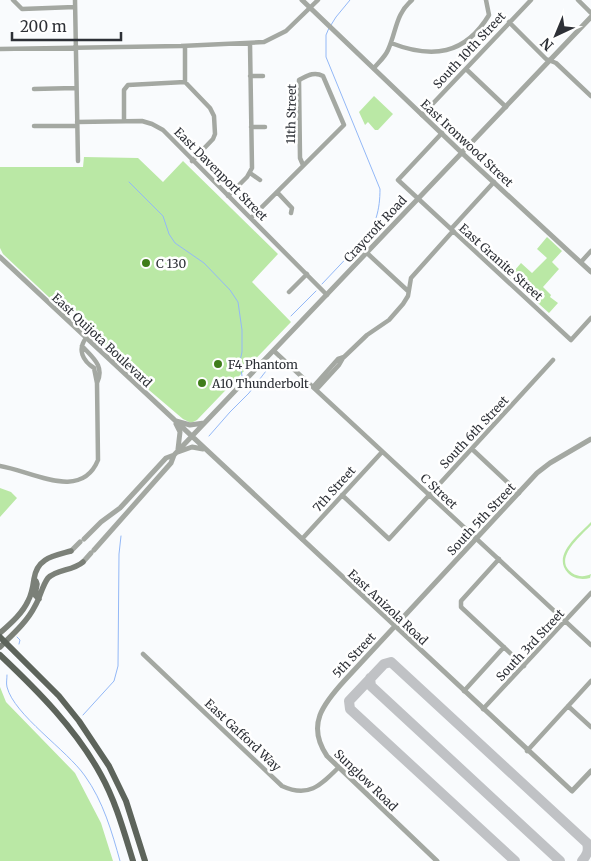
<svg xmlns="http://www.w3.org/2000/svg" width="591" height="861" font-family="Merriweather,serif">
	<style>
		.green { fill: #bae8a5 }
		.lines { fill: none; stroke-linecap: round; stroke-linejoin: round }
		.stream { stroke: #93b8f7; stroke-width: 1 }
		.taxiway { stroke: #c0c2c5; stroke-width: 10 }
		.minor { stroke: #a4a8a2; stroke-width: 4.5 }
		.tertiary { stroke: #a4a8a2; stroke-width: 5 }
		.secondary { stroke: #7b8078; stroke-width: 5.5 }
		.primary { stroke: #5d645b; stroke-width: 6 }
		.poi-dot { fill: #3f7d1a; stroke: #fff; stroke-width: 2 }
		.labels { text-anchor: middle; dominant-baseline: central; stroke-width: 5; stroke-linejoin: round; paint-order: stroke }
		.street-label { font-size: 12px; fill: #2d3036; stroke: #fff }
		.poi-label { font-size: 12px; fill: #2d3036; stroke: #fff; text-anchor: start }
	</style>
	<rect width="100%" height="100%" fill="#f9fbfd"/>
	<path class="green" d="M374,96L393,114L378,130H375L368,122L365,125L359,112Z
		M84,157L138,158L163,182L183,161L278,254L252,282L291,322L197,420L191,423L183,419L136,379L3,254L0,248V167H83Z
		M547,237L562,251L552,262L559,269L543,287L551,295L550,297L558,303L549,313L509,277L521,263L532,273L547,258L537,249Z
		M0,488L11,492L17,498L0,517Z
		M591,522V525C581,536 552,559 572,573C578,577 585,577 591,574L590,578C582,580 574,579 568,573C551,555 580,534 591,522Z
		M0,687L6,702L75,773L101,823L113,861H0Z"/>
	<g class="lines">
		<path class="stream" d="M331,25L336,17L350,0
			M329,28L326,35V57L380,189C380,209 376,227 362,242
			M129,182L163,216L169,234L175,243L204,263L230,290L238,302L242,330V352L240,361L242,376
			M322,284L356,248
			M291,316L316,291
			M209,436L230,412L249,393L266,371
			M17,637L20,640L19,644
			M7,675C7,679 6,683 7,687C14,715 67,750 85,776C103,801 112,832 120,861
			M83,715L114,681L118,666L119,554L121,536"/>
		<path class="taxiway" d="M370,678L371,686L560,861
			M515,861L350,709L349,701L384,664L391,662L587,843C589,851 587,855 582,861"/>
		<path class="minor" d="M13,0L22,9L75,7
			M75,0L78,161
			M578,0L591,13
			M509,22L546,59L556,63L591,96
			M391,43C432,59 465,55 489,15L486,0
			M185,46V82L210,108L214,116L215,134L213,139L192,161
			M0,49L181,46L264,42L286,31L318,0
			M374,68C379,62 385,57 388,50C397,30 395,15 412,0
			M466,69L506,107
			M250,76H263
			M34,89L75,88
			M422,115L531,0
			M124,121V90L128,85L185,82
			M77,122L142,121L152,124L163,130L327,295
			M34,126H77
			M251,127H265
			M442,133L398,180L571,340L591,318
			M250,173L260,180
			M277,192L292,208L291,213
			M228,196L247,177L252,168L250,44
			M251,218L344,125L323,76C314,71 307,76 299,80L300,158L303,165
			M451,229L494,182
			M367,253L408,291
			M581,262L591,251
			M289,292L307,274
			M82,346C93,358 105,366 97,383L94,368C83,361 77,350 86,338
			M274,351L591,645
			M313,387L338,359L344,357L367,335L389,320L403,304L408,296L411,278L453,231
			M316,390L339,365L343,358
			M472,449L519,493
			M0,466C32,471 81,502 98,460L97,383
			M342,495L389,539L553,360
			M302,539L382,452
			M499,559L461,601V607L524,666
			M143,654L282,786C308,798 320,786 338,768
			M464,691L504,647
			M568,706L591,727
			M483,709L591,593
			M527,751L591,681"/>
		<path class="tertiary" d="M302,0L462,153L591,272
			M0,257L572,791L591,771
			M176,421L190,425L204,423
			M176,424L180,432L178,449
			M178,452L192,447L203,449
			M84,539L101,522L120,508L166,458L174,455
			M94,550L171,463L174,455L591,17
			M71,551L80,542
			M83,562L91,553
			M437,861L327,756C306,725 323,704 345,680L537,473L550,463L591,439"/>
		<path class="secondary" d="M36,581L37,584L35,595L39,599
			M0,633C10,624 22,614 28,601C32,594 33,586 34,579C37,558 53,556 71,551
			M0,647C12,635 27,622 35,606C40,598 42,586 48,578C57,569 73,571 83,562"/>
		<path class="primary" d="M0,637L59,696L79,721L109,766L126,801L145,861
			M0,655C38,691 76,729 101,775C116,802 124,832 133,861"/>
	</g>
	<g class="poi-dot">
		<circle cx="146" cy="263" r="5"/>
		<circle cx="218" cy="364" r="5"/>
		<circle cx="202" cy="383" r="5"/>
	</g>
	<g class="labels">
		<g class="street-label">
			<text transform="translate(469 50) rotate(-47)">South 10th Street</text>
			<text transform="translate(291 114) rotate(-89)">11th Street</text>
			<text transform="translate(467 143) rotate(43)">East Ironwood Street</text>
			<text transform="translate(221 174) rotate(45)">East Davenport Street</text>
			<text transform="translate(375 229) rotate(-47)">Craycroft Road</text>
			<text transform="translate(501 262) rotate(42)">East Granite Street</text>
			<text transform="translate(102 340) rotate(43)">East Quijota Boulevard</text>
			<text transform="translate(474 432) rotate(-47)">South 6th Street</text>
			<text transform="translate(334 489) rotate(-48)">7th Street</text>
			<text transform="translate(439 491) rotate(43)">C Street</text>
			<text transform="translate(481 519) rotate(-47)">South 5th Street</text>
			<text transform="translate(388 607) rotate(43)">East Anizola Road</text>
			<text transform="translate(530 645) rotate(-47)">South 3rd Street</text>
			<text transform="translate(354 655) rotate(-47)">5th Street</text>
			<text transform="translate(243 735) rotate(43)">East Gafford Way</text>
			<text transform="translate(366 780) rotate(44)">Sunglow Road</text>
		</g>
		<g class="poi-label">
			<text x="156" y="263">C 130</text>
			<text x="228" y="364">F4 Phantom</text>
			<text x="212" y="383">A10 Thunderbolt</text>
		</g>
	</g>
	<g transform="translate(556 35) rotate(224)" stroke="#ffffff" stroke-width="4" paint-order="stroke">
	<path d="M0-4L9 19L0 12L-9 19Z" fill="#2d3036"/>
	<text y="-8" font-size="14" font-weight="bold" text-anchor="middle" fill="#2d3036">N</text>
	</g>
	<path d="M12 32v8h109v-8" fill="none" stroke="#2d3036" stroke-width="2.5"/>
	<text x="20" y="32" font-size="15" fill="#2d3036" stroke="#ffffff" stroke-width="4" paint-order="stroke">200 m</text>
</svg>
